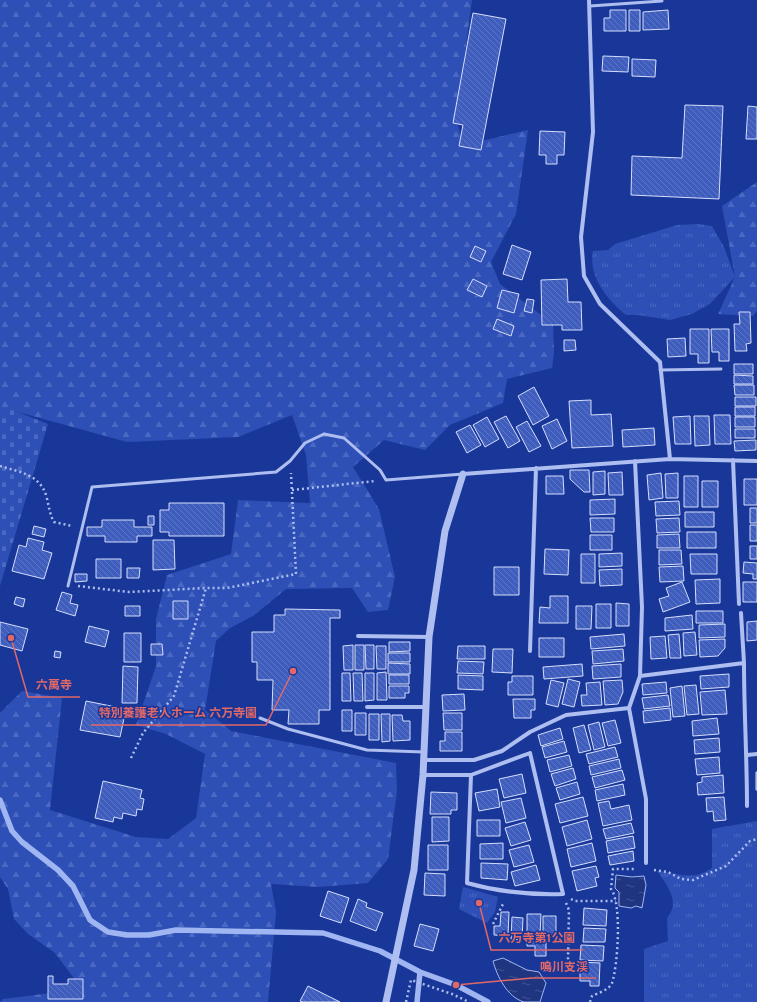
<svg xmlns="http://www.w3.org/2000/svg" width="757" height="1002" font-family="Overpass,'Noto Sans JP',sans-serif">
	<style>
		.grass { fill: url(#grass-tufts) }
		.forest { fill: url(#forest-firs) }
		.cemetery { fill: url(#cemetery-stones) }
		.water { fill: url(#water-ripples); stroke: #a0b6f3 }
		.lines { fill: none; stroke-linecap: round; stroke-linejoin: round }
		.stream { stroke: #a0b6f3; stroke-width: 5.5 }
		.building { fill: url(#building-back-hatch); stroke: #d5defc }
		.path { stroke: #aebef1; stroke-width: 2.5; stroke-dasharray: 2 3; stroke-linecap: butt }
		.service { stroke: #aebef1; stroke-width: 3 }
		.minor { stroke: #aebef1; stroke-width: 4 }
		.tertiary { stroke: #aebef1; stroke-width: 7 }
		.leader { fill: none; stroke: #e26868; stroke-width: 1.5 }
		.callout-dot { fill: #e26868; stroke: #193798; stroke-width: 1.5 }
		.callout-label { font-size: 12px; text-anchor: middle; font-weight: bold; fill: #e26868; stroke: #193798; stroke-width: 3; stroke-linejoin: round; paint-order: stroke }
	</style>
	<defs>
		<pattern id="grass-tufts" width="24" height="20" patternUnits="userSpaceOnUse"><rect width="24" height="20" fill="#2d4fb6"/><path d="M3 7l-1-3M5 7V3M7 7l1-3M15 17l-1-3M17 17v-4M19 17l1-3" fill="none" stroke="#4c69c1"/></pattern>
		<pattern id="forest-firs" width="22" height="20" patternUnits="userSpaceOnUse"><rect width="22" height="20" fill="#2d4fb6"/><path d="M5 1l3.5 6h-7zM16 11l3.5 6h-7z" fill="#4c69c1"/></pattern>
		<pattern id="cemetery-stones" width="16" height="16" patternUnits="userSpaceOnUse"><rect width="16" height="16" fill="#2d4fb6"/><path d="M2 7V4a2 2 0 0 1 4 0v3zM10 15v-3a2 2 0 0 1 4 0v3z" fill="#4c69c1"/></pattern>
		<pattern id="water-ripples" width="26" height="14" patternUnits="userSpaceOnUse"><rect width="26" height="14" fill="#1f357f"/><path d="M2 4q2-2 4 0t4 0M15 11q2-2 4 0t4 0" fill="none" stroke="#415392"/></pattern>
		<pattern id="building-back-hatch" width="6" height="6" patternUnits="userSpaceOnUse"><rect width="6" height="6" fill="#3e5dbd"/><path d="M-1 5l2 2M0 0l6 6M5-1l2 2" fill="none" stroke="#5b75c7"/></pattern>
	</defs>
	<rect width="100%" height="100%" fill="#193798"/>
	<path class="grass" d="M698,224L712,226L724,247L735,277L710,304L692,314L670,320L638,315H626C608,300 588,277 593,251L608,250L615,244L677,225Z
		M757,821V1002H644V949L668,941L667,918C681,902 667,885 657,871C681,873 690,882 712,868V829Z
		M463,887L498,897L495,912L487,923L459,909Z"/>
	<path class="forest" d="M0,0H472L456,120L464,145L528,130L516,214L491,262L500,284L553,324L554,353L552,368L507,379L503,403L450,425L425,450L384,440L353,467L379,509L395,577L388,610L368,612L352,588L286,589L253,616L230,628L216,641L205,710L231,731L396,763L397,791L388,859L368,883L318,887L271,884L276,912L268,1002H0L3,999L82,989L55,953L28,934L14,919L8,889L0,877V713L22,691L62,698L50,810L136,837L168,839L196,818L205,754L166,734L136,725L156,666V619L167,575L231,554L238,500L310,503L306,455L292,415L238,437L127,442L0,407Z
		M757,182V311L753,316L718,314L735,277L722,206Z"/>
	<path class="cemetery" d="M0,405L48,424L0,586Z"/>
	<path class="water" d="M616,875L632,877L644,876L646,885L642,908L636,906L631,908L619,906V892L615,888Z
		M503,958L527,970L539,972L546,983L540,1002C535,1002 528,1002 524,1002C507,997 497,976 493,961Z"/>
	<g class="lines">
		<path class="stream" d="M0,800L12,831L22,842L58,870L73,886L90,920L108,932L127,935H149L176,930L323,933L380,951L420,972
			M417,1002L420,972L456,985L488,1002"/>
	</g>
	<path class="building" d="M610,10H626V31H604V18H610Z
		M629,10H640V31H629Z
		M668,10L669,29L643,30V12Z
		M473,13L506,19L481,150L459,146L463,125L453,123Z
		M603,56L629,57L628,72L602,71Z
		M632,59L656,60L655,77L632,76Z
		M685,105L723,106L719,199L631,195L632,156L682,158Z
		M748,106L757,107V139H746Z
		M540,131L565,132L564,155H557V164H546V155H539Z
		M512,245L531,252L522,280L503,274Z
		M475,246L486,251L481,262L470,257Z
		M473,279L487,286L482,297L467,290Z
		M567,279L568,302H581L582,330H562V325H542L541,280Z
		M502,290L519,294L514,313L497,308Z
		M527,299L534,300L532,313L524,311Z
		M739,312H750L751,343L746,344L747,351H735L734,324H740Z
		M497,319L514,326L511,336L493,329Z
		M690,329H709V363H698V354H690Z
		M711,329H729V361H719V352H712Z
		M685,338L686,356L668,357L667,339Z
		M564,340H575L576,350L564,351Z
		M734,364H753V374H734Z
		M734,375L753,376V384H734Z
		M734,385H754V395H735Z
		M534,387L549,416L533,425L518,396Z
		M735,397H756V406H735Z
		M591,400V415L611,414L613,446L572,448L569,401Z
		M735,407H755V416H735Z
		M714,415H730L731,444H715Z
		M506,416L520,441L508,448L494,422Z
		M690,416L691,444H675L673,417Z
		M694,416H709L710,445L695,446Z
		M487,417L499,439L485,447L473,425Z
		M735,417H755V427H735Z
		M557,419L567,441L552,449L542,426Z
		M527,421L541,446L529,452L516,427Z
		M470,425L481,445L467,453L456,432Z
		M654,428L655,445L623,447L622,430Z
		M735,429H755V438H735Z
		M756,440V450L735,451L734,441Z
		M570,470H589L590,492H584L570,479Z
		M605,471V494L593,495V472Z
		M622,472L623,495H609L608,473Z
		M661,473L663,498L649,500L647,475Z
		M678,473V498H666L665,474Z
		M546,476H563L564,494H546Z
		M684,476H698V507H684Z
		M744,479H757V505H744Z
		M702,481H718V507H702Z
		M615,499V514L590,515V500Z
		M679,501L680,515L656,516L655,502Z
		M169,503H224V536H169V532H160V510H169Z
		M750,508H757V523H750Z
		M685,512H714V527H685Z
		M148,516H154V525H148Z
		M590,518H614V532H591Z
		M679,518L680,532L657,533L656,519Z
		M102,520H134V527H152V536H137V542H105V536H87V527H102Z
		M750,525H757V541H750Z
		M34,526L46,529L44,537L32,534Z
		M687,532H716V548H687Z
		M679,534L680,548H657V535Z
		M590,535H612V550H590Z
		M28,538L44,542L42,550L52,553L44,579L12,571L19,545L26,547Z
		M153,540H174L175,569L153,570Z
		M750,546H757V559H750Z
		M545,549L569,550L568,575L544,574Z
		M659,550H681L682,564L659,565Z
		M622,553V566L599,567V554Z
		M581,554H595V583H581Z
		M690,554H717V574H691Z
		M96,559H121V578H96Z
		M744,562L757,563V579H753V574L743,573Z
		M683,566L684,581L660,582L659,567Z
		M494,567H519V595H494Z
		M127,568H140L139,578H127Z
		M622,569V585L600,586L599,570Z
		M75,574H87V581L75,582Z
		M720,579V603L696,604L695,580Z
		M682,582L690,602L663,612L659,599L669,596L666,588Z
		M743,582H757V602H743Z
		M62,592L72,595L70,603L78,605L75,616L56,610Z
		M550,596H568V623H539L540,607L550,608Z
		M16,597L25,599L23,607L14,604Z
		M173,601H188V619H173Z
		M616,603L629,604V626H616Z
		M596,604H611V628H596Z
		M125,606H140V616H125Z
		M576,606H592L591,629H576Z
		M285,609L340,610V618H330V710H319V724H288L289,710H272L273,680H257V662H252V632H274V615H285Z
		M696,611H723V623H696Z
		M692,615L693,629L665,631V618Z
		M757,621V640L747,641V622Z
		M0,622L28,629L22,651L0,645Z
		M725,624V637L699,638V625Z
		M89,626L109,631L105,647L85,642Z
		M695,632L697,655L684,656L683,633Z
		M124,633H141V662H124Z
		M624,634L625,646L591,649L590,637Z
		M679,634L681,658H670L668,635Z
		M665,636L667,658L651,659L650,637Z
		M539,638H564V657H539Z
		M725,639V648L718,656L700,657L699,640Z
		M389,642H410V651L389,652Z
		M151,644H162L163,655H151Z
		M353,645V670H344L343,646Z
		M355,645H364V670H355Z
		M365,645H374V669H366Z
		M376,646H386V669H377Z
		M458,646H485V659H457Z
		M493,649H513L512,673L492,672Z
		M623,649L624,661L593,664L592,651Z
		M55,651L61,652L60,658L54,657Z
		M388,653H410V662H388Z
		M458,661L484,662L483,674L457,673Z
		M388,663L410,664V674H388Z
		M582,664L583,676L544,679L543,667Z
		M621,664V677L593,679L592,666Z
		M123,666L138,667L137,703H122Z
		M386,672L387,700H377V673Z
		M342,673H350L351,701H342Z
		M353,673H362L363,701H354Z
		M365,673H374V700L365,701Z
		M729,674V687L701,689L700,676Z
		M389,675H409V684H389Z
		M458,675L483,676V690L458,689Z
		M512,676H533V695H508V682H512Z
		M568,679L580,682L574,707L562,704Z
		M551,680L564,683L558,707L546,704Z
		M622,680L623,692L618,704L605,705L603,681Z
		M600,682L602,705L582,706L581,695H587L586,683Z
		M666,682L667,693L643,695L642,684Z
		M696,685L699,714L687,715L684,686Z
		M389,686H409V693H405V698H389Z
		M682,686L685,716L673,717L670,688Z
		M725,690L727,714L702,715L700,692Z
		M464,694L465,710L443,711L442,695Z
		M668,695L670,706L644,709L642,698Z
		M513,699H535V710H531V718H514Z
		M86,701L126,709L120,737L80,730Z
		M670,708L671,720L644,723L643,711Z
		M342,710H352V731H342Z
		M355,713H366V735H355Z
		M443,713H462V730H444Z
		M369,714H379V740H369Z
		M381,714H390V741L382,742Z
		M392,715H402L403,721H410V740L393,741Z
		M717,718L719,734L693,736L692,721Z
		M615,720L621,743L608,746L602,723Z
		M599,722L605,747L594,750L588,725Z
		M584,725L591,750L579,753L573,728Z
		M560,728L563,739L541,746L538,735Z
		M445,732H462V751H440V741H445Z
		M719,738L720,752L695,754L694,740Z
		M564,741L567,752L545,758L542,747Z
		M615,747L618,757L589,764L586,754Z
		M569,755L572,766L550,772L547,760Z
		M719,757L720,773L697,775L695,759Z
		M619,759L621,768L591,775L589,766Z
		M573,768L576,779L555,786L551,774Z
		M622,770L625,780L595,788L592,777Z
		M756,772H757V790H756Z
		M522,774L526,793L504,798L499,779Z
		M723,775L724,793L698,795L697,783L702,782V777Z
		M103,781L142,790L140,798L144,799L142,810L137,809L136,816L123,813L122,819L114,817L113,822L95,818Z
		M577,782L580,794L560,800L556,788Z
		M623,784L625,795L597,801L595,790Z
		M497,789L500,807L479,811L475,793Z
		M431,792L457,793V810H451V814H430Z
		M583,797L588,816L560,823L555,804Z
		M724,797L726,820L714,821L713,811L707,812L706,798Z
		M521,798L526,818L506,823L501,802Z
		M609,801L611,809L629,805L632,820L603,826L598,803Z
		M432,817H449V841L432,842Z
		M477,820H500V836H477Z
		M587,820L592,839L567,846L562,827Z
		M525,822L531,840L511,846L505,828Z
		M631,823L634,833L606,839L603,829Z
		M633,836L635,848L608,853L606,841Z
		M503,843V859H480V844Z
		M592,843L596,861L571,867L567,849Z
		M428,845H448V870H428Z
		M529,845L534,862L514,867L509,850Z
		M633,851L634,861L610,865L608,856Z
		M481,863L508,864L507,880L481,878Z
		M536,865L540,880L515,886L511,872Z
		M596,866L599,877L595,878L597,886L577,891L572,871Z
		M425,873L445,874V896L424,895Z
		M328,891L349,898L341,923L320,916Z
		M358,899L367,903L366,907L383,913L376,931L350,921Z
		M584,908L607,910L606,926L583,925Z
		M501,912H509L508,936L494,935V926H500Z
		M527,914H541L540,936L527,935Z
		M543,916H556V936H543Z
		M512,917L523,918L522,940L511,939Z
		M420,924L439,929L433,951L414,946Z
		M584,928L606,929L605,942H583Z
		M527,938H546V956H535V946H527Z
		M581,945L604,946L603,961L580,960Z
		M580,962L600,963L599,986H590V981H580Z
		M48,976H53V984H68V979H83V999H48Z
		M308,986L340,1002H303L300,1001Z"/>
	<g class="lines">
		<path class="path" d="M0,466C19,472 39,474 46,495C49,505 49,513 54,522L72,526
			M292,490L375,481
			M78,586L129,592L206,588H227L296,574L291,473
			M131,758L143,733L174,696L206,588
			M654,870L668,872L681,879L693,880L726,866L750,841L757,839
			M571,899L575,901H616
			M566,903L569,910L568,960
			M493,924L504,902
			M406,1002L411,980L452,994L469,1002
			M590,1002L592,996C598,993 609,990 612,983C618,965 622,903 611,889L613,869H636"/>
		<path class="service" d="M590,6L662,1
			M660,370L721,369
			M68,586L92,487L276,472L290,461L305,443L324,434L344,438L380,470L386,480L463,474
			M260,718L288,729L367,750L424,752"/>
		<path class="minor" d="M589,0L593,132L581,237L584,276L600,304L660,362L670,459
			M733,460L739,604
			M635,461L642,607L640,676L629,708L646,799V863
			M463,474L670,459L757,461
			M741,613L744,663
			M358,636L429,637
			M530,651L536,468
			M640,676L744,663C744,711 747,758 747,806
			M367,707H426
			M747,755L757,754
			M424,760H474L502,751L530,732L566,715L629,708
			M423,775H471L530,753L563,894C530,895 499,892 467,883L471,775"/>
		<path class="tertiary" d="M386,1002L414,870L423,775L429,637L445,531L463,474"/>
	</g>
	<path class="leader" d="M11 638L28 697H80M293 671L266 725H91M479 903L491 950H583M456 985L532 978H596"/>
	<g class="callout-dot">
		<circle cx="11" cy="638" r="4"/>
		<circle cx="293" cy="671" r="4"/>
		<circle cx="479" cy="903" r="4"/>
		<circle cx="456" cy="985" r="4"/>
	</g>
	<g class="callout-label">
		<text x="54" y="689">六萬寺</text>
		<text x="178" y="717">特別養護老人ホーム 六万寺園</text>
		<text x="537" y="942">六万寺第1公園</text>
		<text x="564" y="971">鳴川支渓</text>
	</g>
</svg>
